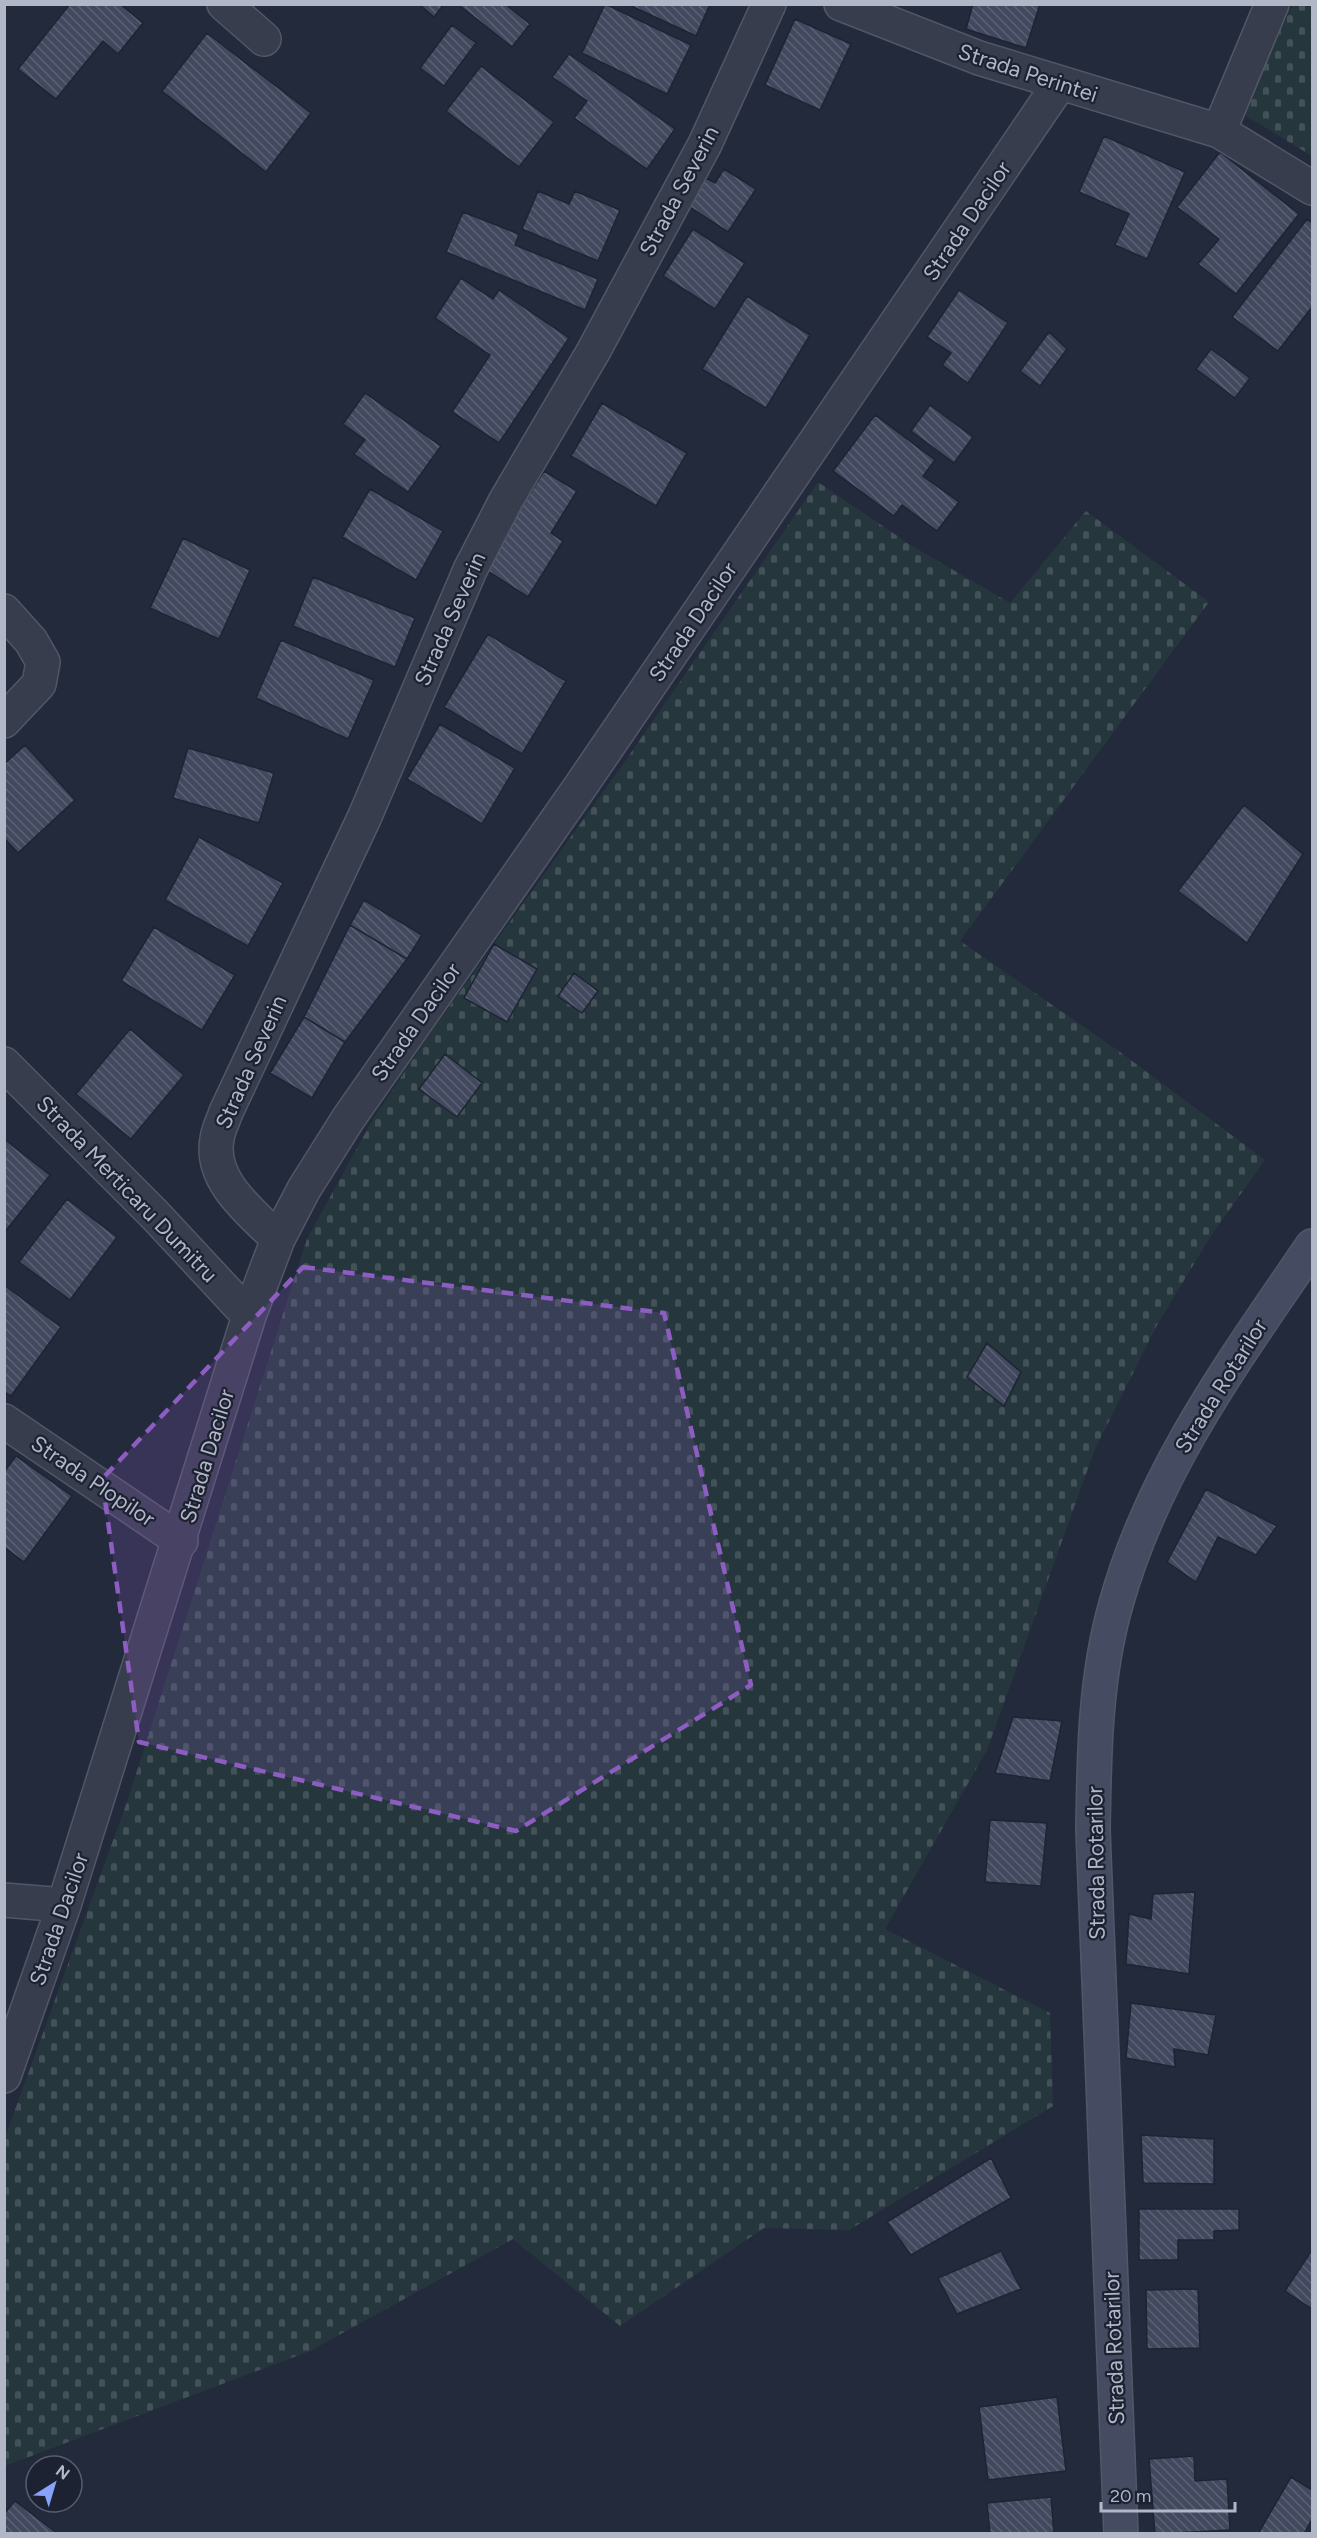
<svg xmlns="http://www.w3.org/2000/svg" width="1317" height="2538" font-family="Figtree,sans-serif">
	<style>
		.cemetery { fill: url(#cemetery-stones) }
		.building { fill: url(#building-back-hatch); stroke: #1e2433; stroke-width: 1.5 }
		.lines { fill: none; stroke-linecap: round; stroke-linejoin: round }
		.street-casing { stroke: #525767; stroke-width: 36 }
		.secondary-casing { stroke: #525767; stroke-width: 36 }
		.street { stroke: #373d4d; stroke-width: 33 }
		.secondary { stroke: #454b60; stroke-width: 33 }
		.marked { fill: #8e5dc2; fill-opacity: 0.2; stroke: #8e5dc2; stroke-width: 4.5; stroke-dasharray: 12 8; stroke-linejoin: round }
		.labels { text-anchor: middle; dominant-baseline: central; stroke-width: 4.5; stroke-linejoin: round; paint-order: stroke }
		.street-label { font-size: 22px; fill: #b2b7c8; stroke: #1c2231 }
	</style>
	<defs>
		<pattern id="cemetery-stones" width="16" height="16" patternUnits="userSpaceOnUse" patternTransform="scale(1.5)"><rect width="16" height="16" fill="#25373d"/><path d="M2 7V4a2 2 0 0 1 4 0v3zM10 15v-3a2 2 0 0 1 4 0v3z" fill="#425258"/></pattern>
		<pattern id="building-back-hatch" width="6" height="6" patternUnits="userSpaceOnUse" patternTransform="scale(1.5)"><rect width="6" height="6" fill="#42495e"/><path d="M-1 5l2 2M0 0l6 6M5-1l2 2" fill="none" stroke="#5b6174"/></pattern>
	</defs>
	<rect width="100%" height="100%" fill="#232a3c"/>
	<path class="cemetery" d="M1293,5H1312V156L1238,111Z
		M818,482L912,546L1010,603L1086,511L1209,602L960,941L1120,1052L1265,1160L1212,1234L1157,1325L1095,1449L987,1750L885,1929L1050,2013L1053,2106L849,2230L764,2228L620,2326L513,2239L310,2351L5,2466L4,2140L127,1802L307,1239L373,1119L434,1028L628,757Z"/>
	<path class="building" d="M70,4H120L143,23L118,54L103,41L56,99L18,69Z
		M419,4H444L434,17Z
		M505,4L530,24L512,47L459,5Z
		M605,4L691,45L667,94L582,53Z
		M627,4H710L696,36Z
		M973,4H1040L1026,48L966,29Z
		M795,19L851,44L820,110L765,85Z
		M452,25L476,43L444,86L420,68Z
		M207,33L311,113L266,172L162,91Z
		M569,54L675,129L647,169L574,118L587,101L552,77Z
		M481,66L554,122L519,167L446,111Z
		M1104,136L1185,172L1147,259L1115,245L1129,214L1079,192Z
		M1220,152L1299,214L1236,294L1198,264L1219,239L1177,207Z
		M724,169L756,189L728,232L688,206L706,178L715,183Z
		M538,191L569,204L575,191L620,210L598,261L522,229Z
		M463,212L519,234L515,245L598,279L585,310L446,252Z
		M1307,219L1312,223V307L1278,351L1232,317Z
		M693,229L745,263L715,309L663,276Z
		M461,278L493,299L499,290L569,338L499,443L452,412L490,355L435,318Z
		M959,290L1008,323L968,383L942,365L951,353L927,337Z
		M747,296L810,335L766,408L702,369Z
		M1049,332L1067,349L1040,386L1020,371Z
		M1211,349L1250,378L1235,398L1196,369Z
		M365,393L441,446L408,492L354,454L365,440L343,424Z
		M602,403L687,453L656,506L571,456Z
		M930,405L973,437L954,463L911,431Z
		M875,415L935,460L923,476L959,502L937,531L902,505L894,516L833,471Z
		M544,471L577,491L551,533L563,541L528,597L483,568Z
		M370,489L443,531L416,580L342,537Z
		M183,538L250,570L219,639L150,608Z
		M313,577L415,618L395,667L293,626Z
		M488,634L566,681L522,754L444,707Z
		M281,640L374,680L348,739L256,698Z
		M440,724L515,768L482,824L407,779Z
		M25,745L75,800L18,853L4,838V764Z
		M188,748L274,773L259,823L173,798Z
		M1244,805L1303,854L1247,943L1178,891Z
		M199,837L283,883L248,946L165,900Z
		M364,900L422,935L407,959L350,925Z
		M350,925L407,959L345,1042L304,1017Z
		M154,927L235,975L202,1030L121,981Z
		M494,944L537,969L507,1022L464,998Z
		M574,973L598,991L582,1013L558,996Z
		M304,1017L345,1042L312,1098L270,1073Z
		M130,1029L184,1075L131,1139L76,1094Z
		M445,1054L482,1083L457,1117L419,1089Z
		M4,1139L50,1175L4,1233Z
		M67,1199L117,1237L70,1300L19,1262Z
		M4,1285L61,1327L11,1396L4,1391Z
		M987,1343L1021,1372L1004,1406L967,1377Z
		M16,1456L72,1496L24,1562L4,1547V1472Z
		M1206,1489L1277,1526L1256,1555L1218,1537L1196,1582L1167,1562Z
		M1013,1717L1062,1721L1050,1781L995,1773Z
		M990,1820L1047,1823L1041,1886L985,1882Z
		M1195,1892L1189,1974L1126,1964L1129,1914L1151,1919L1153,1894Z
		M1131,2003L1216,2015L1208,2055L1174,2049L1175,2067L1126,2058Z
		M1141,2135L1214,2139V2184L1143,2183Z
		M991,2158L1011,2198L911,2255L887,2222Z
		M1139,2209H1239V2230L1214,2231V2240H1178V2260H1139Z
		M1312,2250V2309L1285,2291Z
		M1001,2251L1021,2289L957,2314L938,2278Z
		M1198,2289L1200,2348L1147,2349L1146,2290Z
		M1057,2397L1066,2471L988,2480L979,2407Z
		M1194,2456L1195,2481L1227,2479L1230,2530L1155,2534L1149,2459Z
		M1291,2477L1312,2490V2519L1304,2534H1258Z
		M1051,2497L1054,2534H990L987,2503Z
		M15,2501L58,2534H4V2514Z"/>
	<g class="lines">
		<defs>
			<path id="street" d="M224,4L264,39
				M841,4L979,58L1219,131L1312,188
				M1219,131L1272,4
				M4,611L31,641L43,662L39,684L4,721
				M4,1064L155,1215L249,1316
				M278,1239C252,1213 209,1181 217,1139C218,1130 223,1121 226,1112L365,816L470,570L506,500L593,352L705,144L769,4
				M4,1421L181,1541
				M4,1900L64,1905
				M4,2076L64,1905L249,1316L278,1239L304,1189L348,1119L580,787L1060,83"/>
			<path id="secondary" d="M1121,2534L1093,1830C1094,1755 1095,1677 1116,1604C1153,1470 1236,1358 1312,1246"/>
		</defs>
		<use href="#street" class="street-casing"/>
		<use href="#secondary" class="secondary-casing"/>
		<use href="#street" class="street"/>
		<use href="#secondary" class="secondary"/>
	</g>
	<path class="marked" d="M303,1267L664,1313L751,1685L516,1831L139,1742L102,1479Z"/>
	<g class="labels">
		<g class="street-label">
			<text transform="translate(1028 73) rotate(18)">Strada Perintei</text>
			<text transform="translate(679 191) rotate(-62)">Strada Severin</text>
			<text transform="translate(967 221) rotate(-56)">Strada Dacilor</text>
			<text transform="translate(450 619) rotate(-66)">Strada Severin</text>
			<text transform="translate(693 622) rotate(-56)">Strada Dacilor</text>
			<text transform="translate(416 1022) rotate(-55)">Strada Dacilor</text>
			<text transform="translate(251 1062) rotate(-66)">Strada Severin</text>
			<text transform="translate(127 1189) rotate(46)">Strada Merticaru Dumitru</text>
			<text transform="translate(1221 1386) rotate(-58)">Strada Rotarilor</text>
			<text transform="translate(207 1456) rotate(-73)">Strada Dacilor</text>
			<text transform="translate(93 1481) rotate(34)">Strada Plopilor</text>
			<text transform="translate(1096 1863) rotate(-91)">Strada Rotarilor</text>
			<text transform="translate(59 1919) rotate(-71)">Strada Dacilor</text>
			<text transform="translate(1114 2348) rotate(-92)">Strada Rotarilor</text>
		</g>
	</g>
	<rect width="1317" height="2538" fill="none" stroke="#b2b7c8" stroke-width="12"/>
	<g transform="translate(54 2484) rotate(37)"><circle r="28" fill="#1c2231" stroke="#585e6d" stroke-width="1.5"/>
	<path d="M0-4.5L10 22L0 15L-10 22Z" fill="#87a2f9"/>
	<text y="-9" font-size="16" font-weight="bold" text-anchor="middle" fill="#b2b7c8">N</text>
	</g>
	<path d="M1101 2502v9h134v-9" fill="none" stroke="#b2b7c8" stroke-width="3"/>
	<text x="1110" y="2502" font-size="18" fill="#b2b7c8" stroke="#1c2231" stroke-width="4.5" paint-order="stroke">20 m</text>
</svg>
